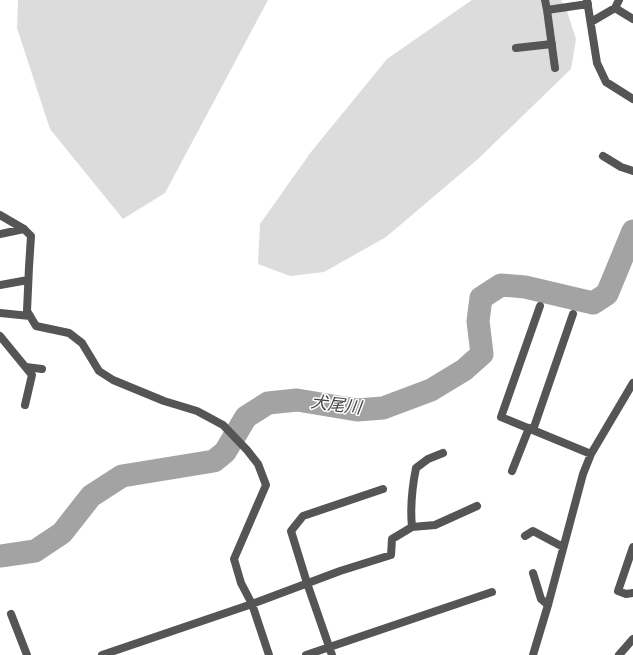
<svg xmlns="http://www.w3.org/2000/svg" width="633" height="655" font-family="'Alegreya Sans','Noto Sans JP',sans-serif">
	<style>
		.green { fill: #dcdcdc }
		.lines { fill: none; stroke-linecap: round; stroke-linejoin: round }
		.river { stroke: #a3a3a3; stroke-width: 23 }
		.street { stroke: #555; stroke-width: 8 }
		.labels { text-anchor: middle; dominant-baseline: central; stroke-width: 3; stroke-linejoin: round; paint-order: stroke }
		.water-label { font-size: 17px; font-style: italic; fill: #444; stroke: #fff }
	</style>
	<rect width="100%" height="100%" fill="#fff"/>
	<path class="green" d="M18,0H268L165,193L123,219L50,129L17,28Z
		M472,0H561L567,11L576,39L571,69L478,159L386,237L324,272L290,276L258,264L260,224L311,152L387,59Z"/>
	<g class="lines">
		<path class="river" d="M0,556L35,551L62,533L91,496L122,476L214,461L225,452L246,417L268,403L297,400L357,410L383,408L431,390L464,370L482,354L478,321L481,298L501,285L525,287L593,303L607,294L633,231"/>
		<path class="street" d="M545,0L547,10
			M587,0L597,63L606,82L633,99
			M615,8L633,19
			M591,22L615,8L619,0
			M516,48L552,44
			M555,68L547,10L588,4
			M603,156L621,167L633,171
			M0,215L24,229L31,236L29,267L27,311L36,326L69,333L82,343L99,371L113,380L164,401L197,411L223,425L247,450L258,464L266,485L234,559L241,583L252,604L269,655
			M0,234L24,229
			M0,285L28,280
			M540,306L501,417L591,454
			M0,313L30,316
			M0,336L32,375L25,405
			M26,367L42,369
			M533,430L573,314
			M512,471L529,428
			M412,527L435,525L477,506
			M525,536L533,531L563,547
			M633,547L618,591L626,594L633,593
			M533,573L541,599L548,605
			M11,614L27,655
			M102,655L252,604L340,571L391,555L392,539L412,527C410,507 412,488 416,468L428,459L443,453
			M306,655L492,592
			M332,655L307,583L291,531L303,516L383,489
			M533,655L548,605L583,474L591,454L633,383
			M619,655L633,639"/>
	</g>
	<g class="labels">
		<g class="water-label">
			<text transform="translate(336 405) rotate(7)">犬尾川</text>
		</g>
	</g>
</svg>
